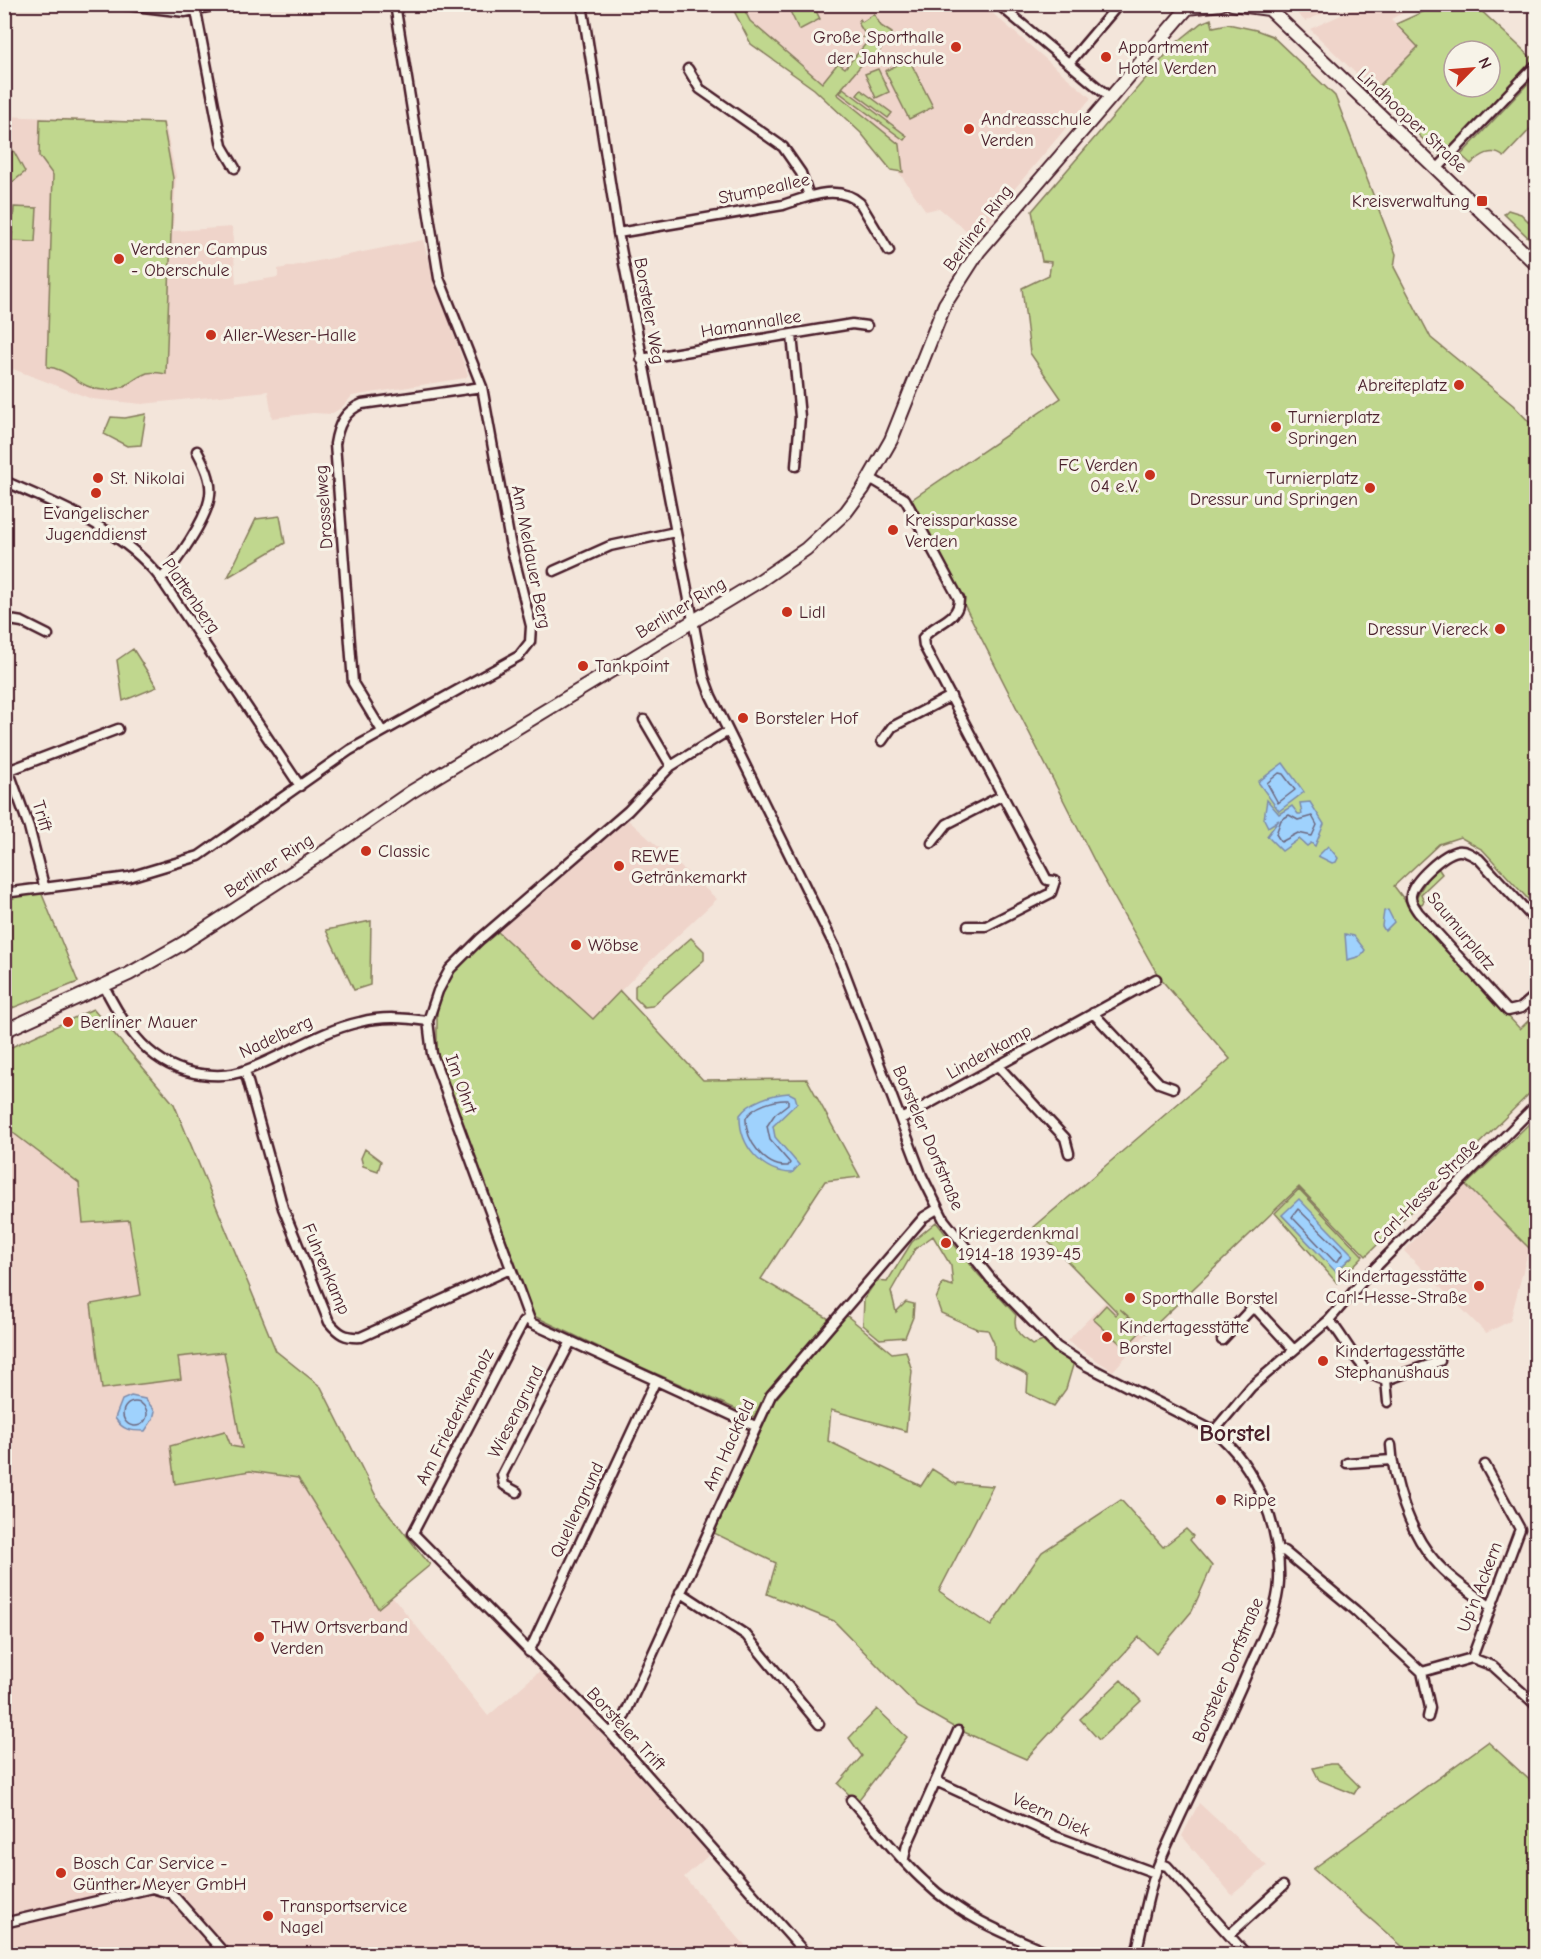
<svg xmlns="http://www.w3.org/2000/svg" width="1541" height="1959" font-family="'Comic Neue',sans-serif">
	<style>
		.built { fill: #efd4ca }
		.green { fill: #c0d78e; stroke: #857b5c; stroke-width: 1.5; fill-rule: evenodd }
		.water { fill: #9fd2fd; stroke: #7d8aa9; stroke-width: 1.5 }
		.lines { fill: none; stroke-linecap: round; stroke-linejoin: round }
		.shore { stroke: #6c677f; stroke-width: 1.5 }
		.street-casing { stroke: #4a1f2b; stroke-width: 13 }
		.secondary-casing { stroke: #4a1f2b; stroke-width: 16 }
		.street { stroke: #f7f3e8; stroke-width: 8 }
		.secondary { stroke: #f7f3e8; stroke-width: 12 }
		.poi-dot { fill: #c8321e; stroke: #f7f3e8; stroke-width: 2 }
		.labels { text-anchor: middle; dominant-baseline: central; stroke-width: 6; stroke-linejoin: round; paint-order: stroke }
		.poi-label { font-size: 18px; fill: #4a1f2b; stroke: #f7f3e8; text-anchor: start }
		.street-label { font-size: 18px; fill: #4a1f2b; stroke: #f7f3e8 }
		.district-label { font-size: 24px; font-weight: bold; fill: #4a1f2b; stroke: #f7f3e8 }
	</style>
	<rect width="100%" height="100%" fill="#f3e5da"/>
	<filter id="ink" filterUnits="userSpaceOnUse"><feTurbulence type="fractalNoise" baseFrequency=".0167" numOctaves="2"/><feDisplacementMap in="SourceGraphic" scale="12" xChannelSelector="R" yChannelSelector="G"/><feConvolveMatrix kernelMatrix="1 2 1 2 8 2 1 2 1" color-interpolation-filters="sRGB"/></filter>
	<g filter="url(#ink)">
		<path class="built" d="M736,5H983L1091,98L974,237L939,208L926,211L893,164L841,109L803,81L762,40Z
			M1288,5H1343L1305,21Z
			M1363,5H1403L1408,10L1391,19L1419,46L1374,91L1310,29Z
			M4,116L165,123L176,176L173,231L232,227L236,284L278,277V269L423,240L434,279L468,375L465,378L352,396L341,408L331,414L313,413L272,418L268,391L142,404L92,399L5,366Z
			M628,820L717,899L645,966L593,1019L498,932Z
			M4,1126L129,1219L141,1295L181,1379L178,1357L224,1352L242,1448L231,1447L175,1484L251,1471L298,1478L378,1608L393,1597L488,1716L543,1668L709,1855L684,1877L753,1954H5Z
			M1466,1185L1529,1248L1510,1321L1486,1333L1404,1251Z
			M1105,1302L1117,1313L1121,1309L1147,1333L1113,1371L1067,1341Z
			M1199,1803L1267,1866L1232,1895L1182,1836Z"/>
		<path class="green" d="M731,5H742L750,21L822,83L838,63L845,68L870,39L863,37L865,34L858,23L860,19L862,22L874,14L881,26L892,33L891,42L883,47V44L878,55L862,64L837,94L900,145L903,172L891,170L861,133L814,89L751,44Z
			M793,5H813L820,19L799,30L788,7Z
			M1438,5H1475L1534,60L1442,158L1374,91L1418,47L1396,24ZM1454,51H1490V87H1454Z
			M1211,19L1213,27L1228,24L1256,30L1272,36L1335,96L1396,254L1394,267L1431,338L1513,405L1536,429V908L1483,850L1460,837L1439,844L1394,886L1419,919L1520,1029L1536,1013V1087L1366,1256L1299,1187L1147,1333L1120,1309L1142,1330L1125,1348L1093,1319L1106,1305L1116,1315L1118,1313L1034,1227L1230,1059L1159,977L1101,874L911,500L1061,398L1030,353L1022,288L1049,275L1051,262L1042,261L1032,211L1175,44L1201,23Z
			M909,59L933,107L909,119L885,71Z
			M878,69L889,92L876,98L865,74Z
			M1536,75V123L1504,157C1492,147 1481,155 1471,164L1461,155Z
			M843,88L907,136L904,140L840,93Z
			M861,90L892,113L888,118L857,95Z
			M40,119L163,123L173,178L166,374C160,373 152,372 147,373C129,380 126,391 103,390C80,389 68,368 47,367L53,175L39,156Z
			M13,150L25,172L5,188L7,153Z
			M14,207L37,208L35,242L12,241Z
			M1508,210L1521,214L1536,229V245L1504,214Z
			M146,414L141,445L127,446L104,434L111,417L125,418Z
			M280,516L285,543L228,577L256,519Z
			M133,649L157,687L123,701L117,660Z
			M1438,868L1442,874L1421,894L1424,901L1422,904L1416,903L1415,899L1427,879Z
			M41,892L78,982L5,1011V899Z
			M371,921L370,985L354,990L326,930Z
			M498,932L593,1019L620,991L703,1080L807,1079L860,1177L825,1181L761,1279L831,1320L765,1396L754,1417L632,1363L534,1316L437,1052V1006L455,968Z
			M691,938L704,951V960L652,1006L644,1007L635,998V986Z
			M93,1009L174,1104L276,1351L321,1387L378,1500L430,1565L378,1608L298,1478L250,1471L175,1484L170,1446L225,1431L231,1446L242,1448L224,1352L178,1357L181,1379L102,1389L91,1304L141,1295L129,1220L83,1223L79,1183L4,1126L5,1050Z
			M1535,1118L1536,1251L1534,1253L1466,1185Z
			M365,1149L381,1161L378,1171L363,1166L361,1158Z
			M1299,1189L1363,1256L1337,1283L1275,1213ZM1282,1215L1353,1255V1256L1336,1271Z
			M936,1222L978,1274L1016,1315C1012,1331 1021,1336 1032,1345L1043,1341L1060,1355L1074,1362L1066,1389L1054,1406L1027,1393L1028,1376C1017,1367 1005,1367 994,1358V1343L988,1330L977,1329L941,1313L936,1299L943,1283L953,1286L951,1266L933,1236L915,1249L891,1291L896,1312L906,1302L914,1304L913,1317L905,1337L880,1339L863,1325L864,1299L876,1281L887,1282L912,1242Z
			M846,1315L892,1353L906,1351L912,1371L906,1431L831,1410L828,1441L921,1486L932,1469L957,1485L958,1483L993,1486L939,1591L991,1626L1042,1552L1121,1500L1163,1547L1186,1529L1193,1536L1190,1540L1212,1566L1192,1611L1156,1654L1139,1637L1026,1759L957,1729L918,1707L834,1621L767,1594L776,1563L714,1533L775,1400Z
			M1121,1680L1141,1701L1099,1740L1080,1719Z
			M877,1709L907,1737L857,1802L838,1784L862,1756L849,1738Z
			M1488,1742L1536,1786V1954H1411L1313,1869Z
			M1330,1764H1337L1359,1786L1354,1794L1319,1780L1313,1768Z"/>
		<path class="water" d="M1283,763L1304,792L1279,811L1258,782Z
			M1267,800L1279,814L1292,806L1298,814H1302L1300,803L1310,802L1324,824L1315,846L1311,843L1307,846L1299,839L1282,851L1267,836L1279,820L1268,827L1264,819Z
			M1328,846L1338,858L1336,862L1332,863L1318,856Z
			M1388,910L1394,922L1385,931L1382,926L1384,911Z
			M1345,934L1354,936L1365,950L1361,956L1347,960Z
			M789,1093L795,1096L797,1103L773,1126L775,1137L799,1165L792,1173C761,1172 739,1145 740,1115C750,1101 772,1094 789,1093Z
			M1299,1199L1353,1255L1336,1272L1282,1215Z
			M131,1396L145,1399L155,1411L153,1419L145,1431C131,1431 123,1431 115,1418L122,1400Z"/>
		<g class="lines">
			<path class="shore" d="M1279,773L1283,774L1295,790L1278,803L1267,783Z
				M1289,815L1298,820L1312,816L1317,825L1312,836L1298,833L1281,842L1276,834L1281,820Z
				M788,1100V1104L775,1114L767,1126L770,1140L790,1163L788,1166C765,1168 745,1140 746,1118C753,1106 775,1099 788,1100Z
				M1298,1209L1343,1253L1338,1261H1334L1292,1217Z
				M123 1414a12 12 0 1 1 24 0a12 12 0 1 1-24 0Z"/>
			<defs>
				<path id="street" d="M118,4L185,12L222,4
					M582,4L618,233L704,677L711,696L835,947L922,1176L944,1220L991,1279L1057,1347L1087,1366L1214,1431C1256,1465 1281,1527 1279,1581C1278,1612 1260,1643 1248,1671C1220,1737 1186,1800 1158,1866C1147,1893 1143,1926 1136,1954
					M998,4L1109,97
					M196,11L222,146L235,168
					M1069,63L1119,4
					M688,69L700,89L783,147L801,173L809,196
					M1437,169L1536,65
					M618,233L783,205C807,197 838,183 860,203L889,251
					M792,335L800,417L796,466
					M641,359L852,324L867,326
					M870,478L905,499L959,599C959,621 935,622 923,638L924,646L1047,880L1055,881L1051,893L986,926H968
					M4,481C60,505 123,530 161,579L300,786
					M554,571L610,546L675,532
					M161,579C176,563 208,518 210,495C212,480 204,464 197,451
					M4,619L22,622L48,635
					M644,720L671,766
					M382,731L353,683L335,444C338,426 344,411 362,404L482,387
					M728,731L671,766L628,811L480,939L450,969L438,991L428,1021L432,1054L531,1323L755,1426
					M882,741L892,727L951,696
					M4,758L29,827L44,886
					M10,770L118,729
					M932,843L947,824L1003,795
					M4,893L129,877L199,856L350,750L519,656L530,642L531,626L510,542L482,387L439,278L395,4
					M1536,921L1479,859C1472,855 1466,850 1458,851C1444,853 1413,881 1411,895C1410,902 1415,907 1418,912L1508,1011L1521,1008L1536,995
					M104,986C125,1028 151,1068 201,1074C216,1076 232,1076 246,1070C285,1056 319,1031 360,1022C383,1016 405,1018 428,1021
					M1093,1013L1159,1083L1173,1088
					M998,1066L1065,1138L1069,1153
					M245,1071L283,1208L329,1322C339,1334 345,1338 361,1337L510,1269
					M901,1119L1156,979
					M528,1318L523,1322L413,1533L610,1733L806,1954
					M1329,1320C1346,1338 1359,1375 1386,1380L1440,1361
					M1222,1340L1251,1309L1257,1310L1294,1350
					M1386,1380L1388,1402
					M1214,1431L1251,1387L1329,1320L1367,1276L1536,1105
					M1391,1445C1393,1481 1410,1533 1434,1560C1450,1579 1471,1592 1491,1607
					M1347,1463L1392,1460
					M517,1492L504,1485L502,1475L570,1343
					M1277,1552L1284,1551L1355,1610L1422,1672L1430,1708L1428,1717
					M680,1592L746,1635L819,1724
					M529,1652L655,1382
					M1472,1658L1520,1529L1485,1465
					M1422,1672L1472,1658L1493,1666L1536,1705
					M610,1733L622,1721L771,1395L924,1217L937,1209
					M936,1781L1055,1836L1155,1873
					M851,1800C876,1827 898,1858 925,1882C961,1917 1008,1935 1053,1954
					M904,1858L907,1845L958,1731
					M1159,1864L1167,1866L1246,1954
					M4,1923L152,1888L172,1894L225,1954
					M1229,1935L1283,1886"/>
				<path id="secondary" d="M1232,4L1269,9
					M1264,4L1536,264
					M1187,8L1221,4
					M4,1031L129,974L182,944L330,848L411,792L761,580L806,549L846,512L863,489L891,440L945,304L979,251L1191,4"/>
			</defs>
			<use href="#street" class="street-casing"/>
			<use href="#secondary" class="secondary-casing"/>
			<use href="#street" class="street"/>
			<use href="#secondary" class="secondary"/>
		</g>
	</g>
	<g class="poi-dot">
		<circle cx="956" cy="47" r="6"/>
		<circle cx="1106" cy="57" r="6"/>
		<circle cx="969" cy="129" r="6"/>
		<rect x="1476" y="195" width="12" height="12" rx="3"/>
		<circle cx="119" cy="259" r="6"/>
		<circle cx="211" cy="335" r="6"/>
		<circle cx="1459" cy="385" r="6"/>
		<circle cx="1276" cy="427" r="6"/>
		<circle cx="1150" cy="475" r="6"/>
		<circle cx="98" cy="478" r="6"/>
		<circle cx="1370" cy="488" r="6"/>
		<circle cx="96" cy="493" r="6"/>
		<circle cx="893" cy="530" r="6"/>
		<circle cx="787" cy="612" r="6"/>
		<circle cx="1500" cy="629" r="6"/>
		<circle cx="583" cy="666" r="6"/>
		<circle cx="743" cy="718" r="6"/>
		<circle cx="366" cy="851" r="6"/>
		<circle cx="619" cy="866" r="6"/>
		<circle cx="576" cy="945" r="6"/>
		<circle cx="68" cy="1022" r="6"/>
		<circle cx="946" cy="1243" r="6"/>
		<circle cx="1479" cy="1286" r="6"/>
		<circle cx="1130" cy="1298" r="6"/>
		<circle cx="1107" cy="1337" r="6"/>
		<circle cx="1323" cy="1361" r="6"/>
		<circle cx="1221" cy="1500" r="6"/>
		<circle cx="259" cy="1637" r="6"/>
		<circle cx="61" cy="1873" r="6"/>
		<circle cx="268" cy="1916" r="6"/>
	</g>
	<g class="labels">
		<g class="poi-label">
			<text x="944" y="37" text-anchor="end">Große Sporthalle<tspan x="944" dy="21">der Jahnschule</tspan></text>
			<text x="1118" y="47">Appartment<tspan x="1118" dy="21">Hotel Verden</tspan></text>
			<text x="981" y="119">Andreasschule<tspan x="981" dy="21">Verden</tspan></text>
			<text x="1470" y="201" text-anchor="end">Kreisverwaltung</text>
			<text x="131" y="249">Verdener Campus<tspan x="131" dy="21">- Oberschule</tspan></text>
			<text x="223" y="335">Aller-Weser-Halle</text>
			<text x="1447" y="385" text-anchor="end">Abreiteplatz</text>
			<text x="1288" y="417">Turnierplatz<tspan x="1288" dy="21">Springen</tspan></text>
			<text x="1138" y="465" text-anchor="end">FC Verden<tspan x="1138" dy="21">04 e.V.</tspan></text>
			<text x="110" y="478">St. Nikolai</text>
			<text x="1358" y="478" text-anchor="end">Turnierplatz<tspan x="1358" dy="21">Dressur und Springen</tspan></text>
			<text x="96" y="513" text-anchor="middle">Evangelischer<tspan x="96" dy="21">Jugenddienst</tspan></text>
			<text x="905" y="520">Kreissparkasse<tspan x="905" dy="21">Verden</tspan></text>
			<text x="799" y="612">Lidl</text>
			<text x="1488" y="629" text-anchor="end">Dressur Viereck</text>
			<text x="595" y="666">Tankpoint</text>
			<text x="755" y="718">Borsteler Hof</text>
			<text x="378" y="851">Classic</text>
			<text x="631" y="856">REWE<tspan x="631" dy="21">Getränkemarkt</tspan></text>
			<text x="588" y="945">Wöbse</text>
			<text x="80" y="1022">Berliner Mauer</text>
			<text x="958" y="1233">Kriegerdenkmal<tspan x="958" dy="21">1914-18 1939-45</tspan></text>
			<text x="1467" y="1276" text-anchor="end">Kindertagesstätte<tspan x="1467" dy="21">Carl-Hesse-Straße</tspan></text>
			<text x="1142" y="1298">Sporthalle Borstel</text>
			<text x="1119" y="1327">Kindertagesstätte<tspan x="1119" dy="21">Borstel</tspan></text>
			<text x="1335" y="1351">Kindertagesstätte<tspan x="1335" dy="21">Stephanushaus</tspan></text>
			<text x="1233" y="1500">Rippe</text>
			<text x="271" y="1627">THW Ortsverband<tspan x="271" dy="21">Verden</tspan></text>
			<text x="73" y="1863">Bosch Car Service -<tspan x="73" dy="21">Günther Meyer GmbH</tspan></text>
			<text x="280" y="1906">Transportservice<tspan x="280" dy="21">Nagel</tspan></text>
		</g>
		<g class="street-label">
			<text transform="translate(1412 121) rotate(43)">Lindhooper Straße</text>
			<text transform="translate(764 189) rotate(-12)">Stumpeallee</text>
			<text transform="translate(978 228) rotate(-53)">Berliner Ring</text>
			<text transform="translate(649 311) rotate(80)">Borsteler Weg</text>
			<text transform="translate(751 324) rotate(-9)">Hamannallee</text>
			<text transform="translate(324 507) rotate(-94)">Drosselweg</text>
			<text transform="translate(531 557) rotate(79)">Am Meldauer Berg</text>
			<text transform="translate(191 596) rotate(55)">Plattenberg</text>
			<text transform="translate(681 608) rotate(-31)">Berliner Ring</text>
			<text transform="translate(42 816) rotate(73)">Trift</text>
			<text transform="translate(269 866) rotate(-33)">Berliner Ring</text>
			<text transform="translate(1461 931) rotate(50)">Saumurplatz</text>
			<text transform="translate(276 1037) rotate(-25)">Nadelberg</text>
			<text transform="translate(989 1052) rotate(-29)">Lindenkamp</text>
			<text transform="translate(461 1084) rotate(70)">Im Ohrt</text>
			<text transform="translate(928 1138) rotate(67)">Borsteler Dorfstraße</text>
			<text transform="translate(1426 1192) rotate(-45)">Carl-Hesse-Straße</text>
			<text transform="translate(326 1269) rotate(67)">Fuhrenkamp</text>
			<text transform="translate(516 1412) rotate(-63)">Wiesengrund</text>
			<text transform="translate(455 1417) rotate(-63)">Am Friederikenholz</text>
			<text transform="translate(729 1445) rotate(-65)">Am Hackfeld</text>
			<text transform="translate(577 1510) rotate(-65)">Quellengrund</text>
			<text transform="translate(1480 1587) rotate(-69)">Up'n Ackern</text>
			<text transform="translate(1228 1670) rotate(-67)">Borsteler Dorfstraße</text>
			<text transform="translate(626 1729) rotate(47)">Borsteler Trift</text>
			<text transform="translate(1051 1815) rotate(24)">Veern Diek</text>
		</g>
		<g class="district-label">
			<text x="1235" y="1433">Borstel</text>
		</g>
	</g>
	<rect width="1541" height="1959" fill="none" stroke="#f7f3e8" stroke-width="24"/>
	<rect x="12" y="12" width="1517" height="1935" fill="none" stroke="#4a1f2b" stroke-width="2" filter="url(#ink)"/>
	<g transform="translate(1472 69) rotate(65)"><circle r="28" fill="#f7f3e8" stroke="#b29e9c" stroke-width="1.5"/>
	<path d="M0-4.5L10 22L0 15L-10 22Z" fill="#c8321e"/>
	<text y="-9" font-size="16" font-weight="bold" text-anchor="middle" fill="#4a1f2b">N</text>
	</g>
</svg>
